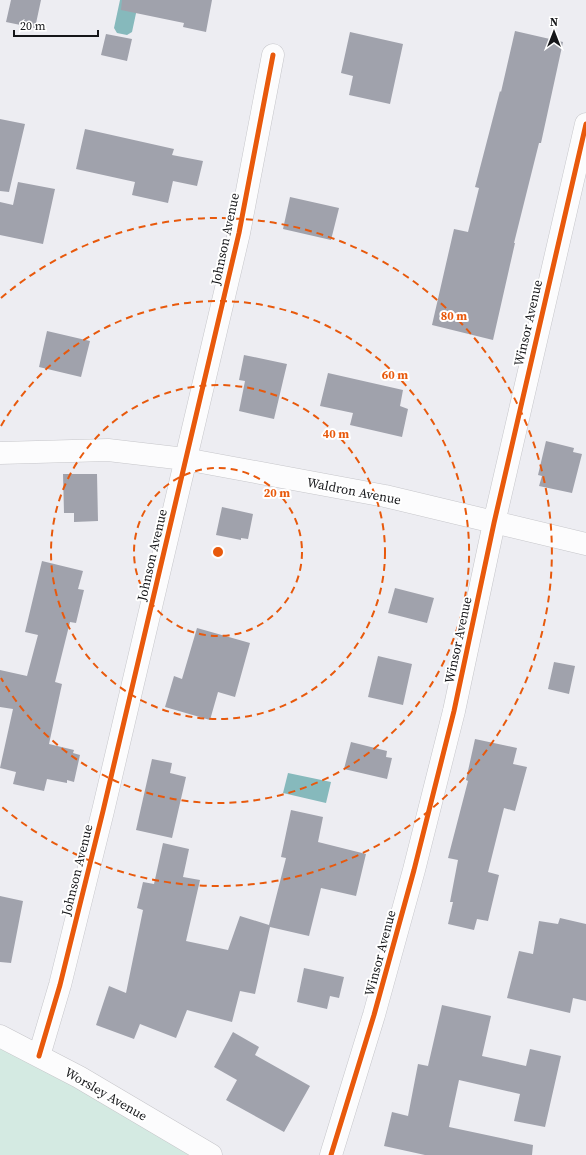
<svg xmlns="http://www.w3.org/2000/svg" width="586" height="1155" font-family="'Source Serif 4',serif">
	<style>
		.green { fill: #d4eae2 }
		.water { fill: #86b9bc }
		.building { fill: #a0a2ac }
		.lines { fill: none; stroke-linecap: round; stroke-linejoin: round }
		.minor-casing { stroke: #c6c6ca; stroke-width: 23 }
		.minor { stroke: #fcfcfd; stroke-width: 22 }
		.cycleway-casing { stroke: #fff; stroke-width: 8 }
		.cycleway { stroke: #e8590c; stroke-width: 5 }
		.ring { fill: none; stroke: #e8590c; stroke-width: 2; stroke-dasharray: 7 5 }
		.labels { text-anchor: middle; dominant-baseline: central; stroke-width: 4; stroke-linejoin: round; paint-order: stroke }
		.street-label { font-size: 13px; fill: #151619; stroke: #fff }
		.centre { fill: #e8590c; stroke: #fff; stroke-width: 2 }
		.ring-label { font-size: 12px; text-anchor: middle; font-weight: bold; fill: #e8590c; stroke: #fff; stroke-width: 4; stroke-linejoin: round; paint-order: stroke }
	</style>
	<rect width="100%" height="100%" fill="#ededf2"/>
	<path class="green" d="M0,1033L212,1155H0Z"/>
	<path class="water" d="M120,0H136L138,4L132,32L127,35L117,33L114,28Z
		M288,773L331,782L326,803L283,793Z"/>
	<path class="building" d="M11,0H41L35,28L6,22Z
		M122,0H212L206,32L183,27L184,23L121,10Z
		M515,31L563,42L541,143H539L514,243H515L493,340L432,325L454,229L468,232L479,188L475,187L500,91L501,92Z
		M350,32L403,44L390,104L349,95L353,76L341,73Z
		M106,34L132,39L127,61L101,55Z
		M0,119L25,124L9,192L0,191Z
		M85,129L174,149L172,155L203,161L197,186L173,181L168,203L132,195L135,182L76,169Z
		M18,182L55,189L43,244L0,235V202L13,205Z
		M290,197L339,208L331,240L283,229Z
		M47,331L90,341L81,377L39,367Z
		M244,355L287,364L274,419L239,411L245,381L239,380Z
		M328,373L403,390L400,406L408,409L402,437L350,425L353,413L320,406Z
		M546,441L574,448L573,452L582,454L572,493L539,486L542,476L538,475Z
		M63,474H97L98,521L74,522V513H64Z
		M222,507L253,514L248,539L241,538V540L216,535Z
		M42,561L83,571L78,589L84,590L76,623L70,622L55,682L62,684L49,744L74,750L73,753L80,755L74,782L67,780V783L47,779L44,791L13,784L16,772L0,768L13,709L0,707V670L27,676L38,635L25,632Z
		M395,588L434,598L427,623L388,613Z
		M197,628L250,643L235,697L218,692L210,720L165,707L174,676L182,679Z
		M378,656L412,664L403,705L368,697Z
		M554,662L575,666L569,694L548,689Z
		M475,739L517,748L513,764L527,767L515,811L504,808L488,872L499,875L488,921L477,919L474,930L448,924L453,902H450L458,860L448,858L468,781L466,780Z
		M351,742L387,751L386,757L392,758L387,779L344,769Z
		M152,759L172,763L170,773L186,777L172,838L136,830Z
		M291,810L323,817L318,842L366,854L356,896L321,888L309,936L270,927L255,994L240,991L232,1022L187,1010L176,1038L140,1024L134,1039L96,1025L109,986L126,993L143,910L137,908L143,882L154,884L163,843L189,849L183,877L200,880L186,941L228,950L240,916L269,925L286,858L281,857Z
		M0,896L23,901L11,963L0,962Z
		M560,918L586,924V1001L573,998L570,1013L507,998L519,951L533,954L539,921L558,924Z
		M304,968L344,977L339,998L330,996L327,1009L297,1002Z
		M442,1005L491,1016L482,1056L526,1066L530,1049L561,1056L545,1127L514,1121L520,1094L459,1080L449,1127L533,1145L532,1155H425L384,1146L392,1112L408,1116L418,1064L428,1066Z
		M233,1032L259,1047L255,1055L310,1086L284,1132L226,1100L237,1080L214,1067Z"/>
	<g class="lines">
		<defs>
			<path id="minor" d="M0,453L108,450L185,459L385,496L586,544
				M0,1036L79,1077L211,1155
				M39,1056L60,985L103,811L239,233L273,55
				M331,1155L374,1015L414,870L454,711L494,523L586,124"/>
		</defs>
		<use href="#minor" class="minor-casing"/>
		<use href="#minor" class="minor"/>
		<defs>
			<path id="cycleway" d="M39,1056L60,985L103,811L239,233L273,55
				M331,1155L374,1015L414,870L454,711L494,523L586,124"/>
		</defs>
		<use href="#cycleway" class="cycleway-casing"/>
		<use href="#cycleway" class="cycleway"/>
	</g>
	<g class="ring">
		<circle cx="218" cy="552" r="84"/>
		<circle cx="218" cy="552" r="167"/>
		<path d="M1 426A251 251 0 1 1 1 678"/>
		<path d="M1 298A334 334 0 1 1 1 806"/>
	</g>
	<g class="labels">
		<g class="street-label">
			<text transform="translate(225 239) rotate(-78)">Johnson Avenue</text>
			<text transform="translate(528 323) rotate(-77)">Winsor Avenue</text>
			<text transform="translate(354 491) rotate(11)">Waldron Avenue</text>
			<text transform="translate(152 555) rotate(-77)">Johnson Avenue</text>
			<text transform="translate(458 640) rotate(-78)">Winsor Avenue</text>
			<text transform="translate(77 870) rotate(-76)">Johnson Avenue</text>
			<text transform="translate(380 953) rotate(-75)">Winsor Avenue</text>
			<text transform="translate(106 1094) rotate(30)">Worsley Avenue</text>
		</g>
	</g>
	<circle cx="218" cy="552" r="6" class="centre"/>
	<g class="ring-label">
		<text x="454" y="320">80 m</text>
		<text x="395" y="379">60 m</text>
		<text x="336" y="438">40 m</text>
		<text x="277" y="497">20 m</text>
	</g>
	<g transform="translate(554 32)" stroke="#ffffff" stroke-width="3" paint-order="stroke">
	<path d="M0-3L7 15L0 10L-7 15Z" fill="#151619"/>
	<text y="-6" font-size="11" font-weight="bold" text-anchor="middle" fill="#151619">N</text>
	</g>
	<path d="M14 30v6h84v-6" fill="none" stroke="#151619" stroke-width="2"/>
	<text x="20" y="30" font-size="12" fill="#151619" stroke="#ffffff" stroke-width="3" paint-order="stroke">20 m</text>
</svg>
